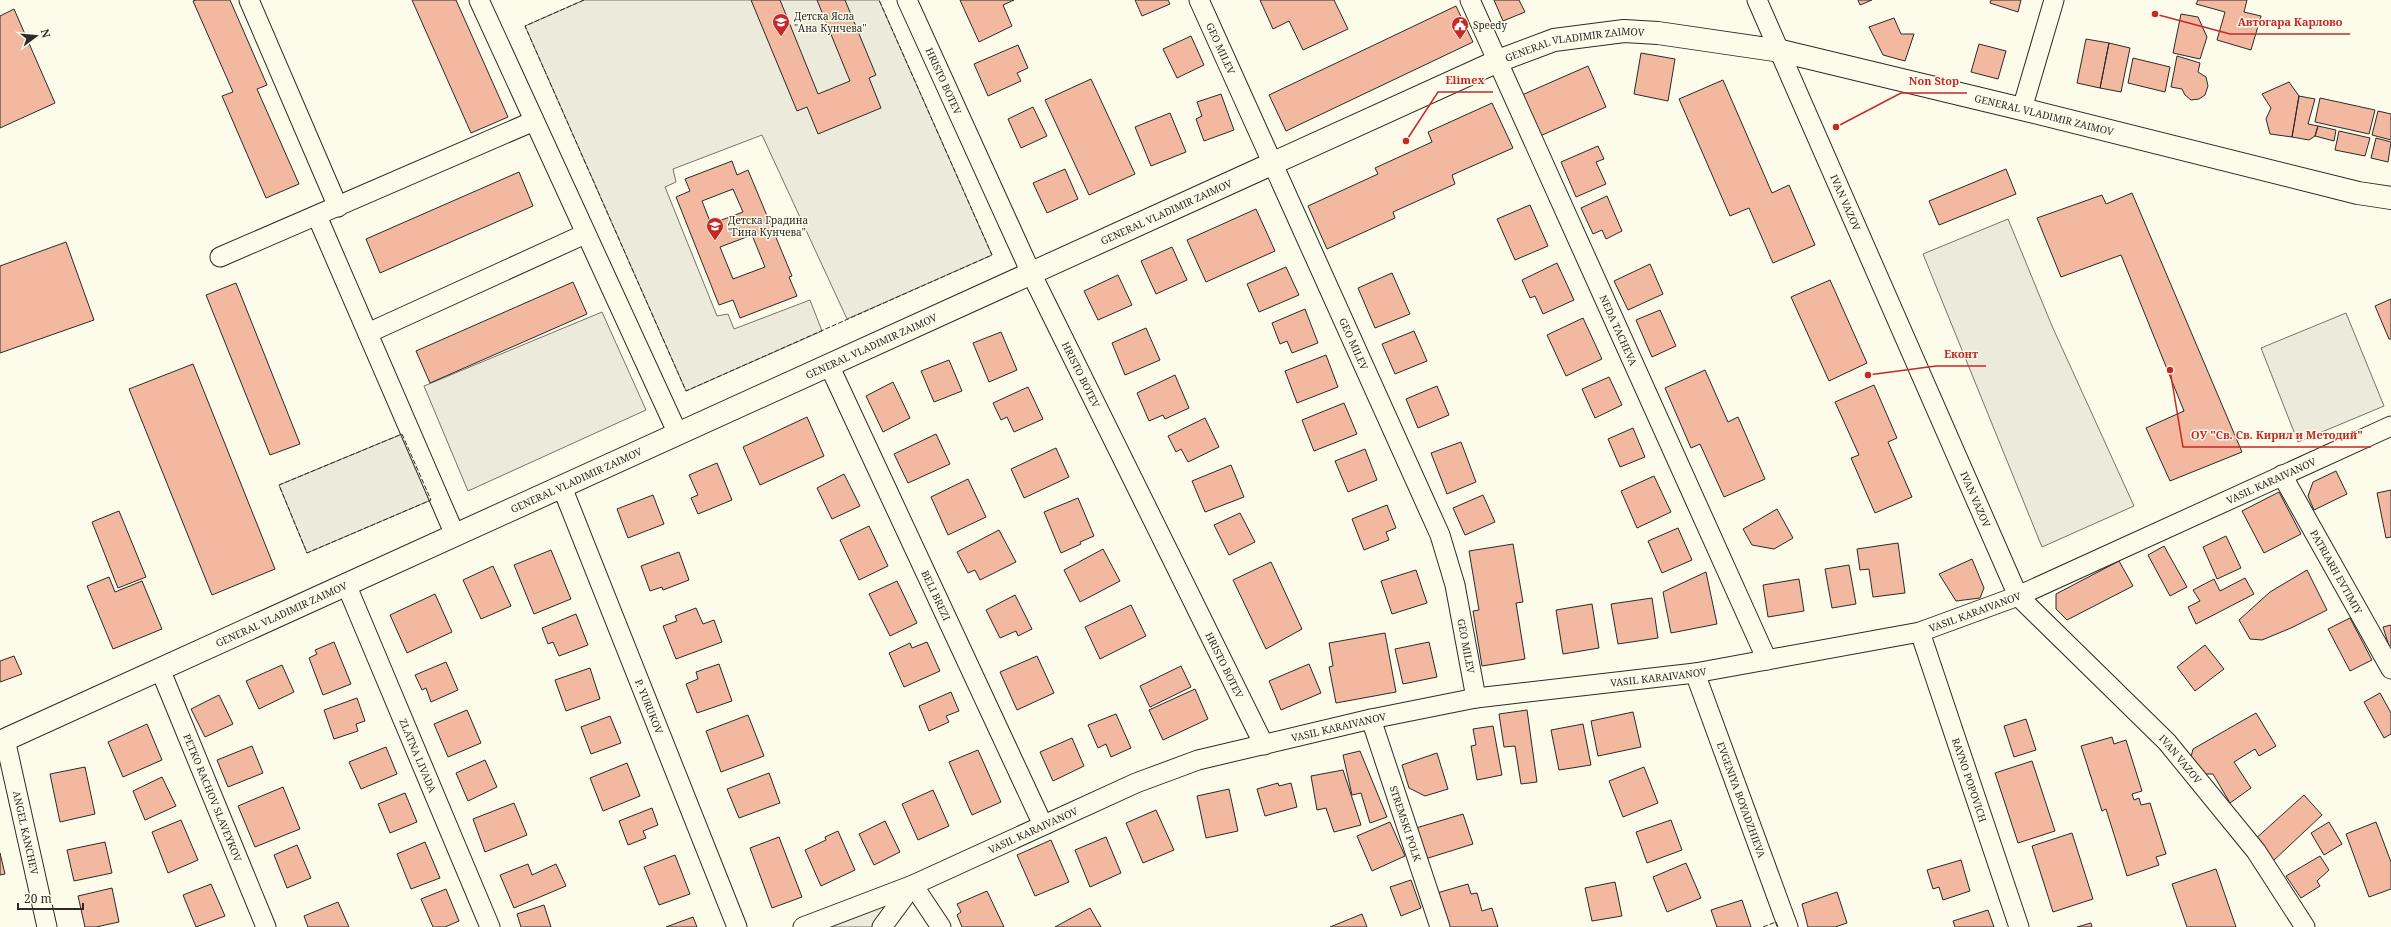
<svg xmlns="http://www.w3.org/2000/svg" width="2391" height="927" font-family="'Noto Serif',serif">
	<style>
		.green { fill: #ecebdb; stroke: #74746e }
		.building { fill: #f2b8a0; stroke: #2b2b2b; fill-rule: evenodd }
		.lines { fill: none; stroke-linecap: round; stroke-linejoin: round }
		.minor-casing { stroke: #2b2b2b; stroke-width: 21 }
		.tertiary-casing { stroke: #2b2b2b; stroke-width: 24 }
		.minor { stroke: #fdfbea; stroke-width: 19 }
		.tertiary { stroke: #fdfbea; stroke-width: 22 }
		.fence { stroke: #2b2b2b; stroke-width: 1; stroke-dasharray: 5 2; stroke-linecap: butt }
		.labels { text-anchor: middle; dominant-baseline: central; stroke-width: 3; stroke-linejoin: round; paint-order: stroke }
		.poi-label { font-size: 10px; fill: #2b2b2b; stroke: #fdfbea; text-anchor: start }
		.street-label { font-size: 10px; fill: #2b2b2b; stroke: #fdfbea }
		.leader { fill: none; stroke: #c62828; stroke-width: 1.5 }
		.callout-dot { fill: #c62828; stroke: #fdfbea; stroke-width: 1.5 }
		.callout-label { font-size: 11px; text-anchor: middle; font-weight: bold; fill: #c62828; stroke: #fdfbea; stroke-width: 3; stroke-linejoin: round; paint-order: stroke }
	</style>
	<rect width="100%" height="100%" fill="#fdfbea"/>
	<path class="green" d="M584,0H879L992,255L847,319L762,135L673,169L676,182L665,187L717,316L728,314L734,329L810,300L822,331L686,391L525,26Z
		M2008,219L2052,326L2134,506L2042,547L1923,254Z
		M602,312L646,410L468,491L424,386Z
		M2346,313L2384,406L2298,442L2261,348Z
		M402,434L431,500L307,553L279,485Z
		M913,885L882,927H803Z"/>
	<path class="building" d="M196,0H230L267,85L257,89L299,184L266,198L222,96L233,92L193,1Z
		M412,0H456L508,117L471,133Z
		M751,0H780L818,94L850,81L817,0H845L876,75L869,78L881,108L818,134L807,107L797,111Z
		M960,0H1014L1003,5L1012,26L979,42Z
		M1135,0H1168L1170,4L1142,16Z
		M1260,0H1334L1348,29L1303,50L1289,21L1273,29Z
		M1494,0H1519L1525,12L1503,21Z
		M1858,0H1872L1860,5Z
		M1991,0H2021L2018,12L1990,3Z
		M2198,0H2247L2244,12L2261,16L2251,50L2217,40L2225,12L2196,4Z
		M1456,6L1473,42L1286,131L1269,95Z
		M14,9L55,103L0,128V16Z
		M2181,14L2198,17L2207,37L2200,59L2173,53Z
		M1894,18L1901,34H1914L1905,61L1883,55L1869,27Z
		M1191,36L1204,65L1177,78L1163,49Z
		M2086,39L2109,43L2100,88L2077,83Z
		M2109,43L2130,48L2121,92L2100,88Z
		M1979,44L2006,51L1998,79L1971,72Z
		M1018,45L1028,68L1017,73L1021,81L988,96L974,64Z
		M1641,53L1675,59L1668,101L1634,94Z
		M2177,56L2200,63L2198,72L2206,77L2208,86L2205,95L2199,99L2191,100L2185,95L2182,89L2171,87Z
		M2133,58L2170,67L2165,92L2128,83Z
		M1588,66L1606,107L1540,136L1522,95Z
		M1091,79L1135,174L1089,195L1045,100Z
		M1723,80L1772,193L1789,185L1815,245L1773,263L1749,208L1730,216L1679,99Z
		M2289,82L2299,96L2292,137L2270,134L2266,119L2271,108L2262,94Z
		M1221,94L1234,130L1204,141L1196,119L1202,116L1197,102Z
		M2299,96L2315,99L2308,124L2318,126L2315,136L2309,140L2292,137Z
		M2320,98L2375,110L2369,134L2315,122Z
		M1492,103L1513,148L1452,175L1455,184L1393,212L1395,218L1327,249L1308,206L1378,174L1375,168L1432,142L1428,132Z
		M1033,107L1047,136L1021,148L1008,119Z
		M2378,111L2391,114V140L2372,135Z
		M1170,113L1186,152L1151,166L1135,127Z
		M2318,126L2336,130L2334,141L2315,136Z
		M2339,131L2370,138L2365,156L2335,150Z
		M2376,138L2391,142L2388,162L2371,158Z
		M1598,146L1604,159L1596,162L1606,184L1576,197L1561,162Z
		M732,161L737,175L748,170L792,276L789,277L797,296L740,318L733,300L719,305L676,197L690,191L685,179ZM733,189L743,212L711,224L702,201ZM752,235L765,267L733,279L720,247Z
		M1065,169L1078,199L1047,213L1033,183Z
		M2006,169L2016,194L1939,225L1929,201Z
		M519,172L533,206L380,273L366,239Z
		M2132,193L2242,452L2170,481L2146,428L2184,411L2121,255L2061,277L2037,218L2102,195L2106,204Z
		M1607,196L1622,231L1606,239L1602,230L1593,234L1581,208Z
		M1530,205L1548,246L1515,260L1497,219Z
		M1256,209L1275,251L1206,282L1187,240Z
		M66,242L94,320L0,353V266Z
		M1172,247L1187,280L1156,294L1141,261Z
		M1557,263L1574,300L1543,314L1535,296L1530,298L1522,280Z
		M1650,264L1663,294L1628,310L1614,281Z
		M1286,267L1299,295L1259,312L1247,284Z
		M1392,273L1410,314L1375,328L1358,288Z
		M1118,275L1132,305L1098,320L1084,291Z
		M1830,280L1867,363L1829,381L1791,297Z
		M573,282L587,314L430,383L416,351Z
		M236,283L300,444L270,455L206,295Z
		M2391,299V339H2389L2375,306Z
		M1305,309L1318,343L1292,353L1287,341L1280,344L1272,323Z
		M1660,310L1676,346L1652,357L1636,320Z
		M1583,318L1602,359L1566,376L1547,335Z
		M1146,328L1160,360L1125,375L1112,343Z
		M1414,331L1427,361L1395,374L1382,344Z
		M1001,332L1017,370L989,382L973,343Z
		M1326,355L1338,387L1297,403L1285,371Z
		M949,360L962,391L934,402L921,371Z
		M193,364L275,569L212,595L129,389Z
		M1705,370L1728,422L1738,417L1765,479L1724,497L1700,444L1691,448L1665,388Z
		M1175,375L1189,408L1165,419L1163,415L1149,421L1137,393Z
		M1609,377L1622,405L1595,418L1582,389Z
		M893,382L910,418L883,432L866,396Z
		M1874,385L1897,438L1888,442L1912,497L1875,513L1851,458L1859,455L1835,402Z
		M1437,386L1449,415L1418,428L1406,399Z
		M1028,387L1043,419L1014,432L1007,417L1001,420L993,403Z
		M1344,403L1357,434L1314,451L1302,420Z
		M807,417L824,456L760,485L743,447Z
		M1205,418L1219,447L1188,462L1181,449L1176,452L1168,436Z
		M1633,428L1645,457L1620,467L1608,439Z
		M936,434L950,464L908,483L894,454Z
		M1461,442L1476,482L1447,494L1431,453Z
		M1056,448L1069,477L1024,498L1011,469Z
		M1365,449L1377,480L1348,492L1335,461Z
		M717,463L732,500L698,514L691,498L698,495L689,475Z
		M1231,465L1244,497L1205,512L1192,481Z
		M2336,471L2347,494L2314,510L2308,496L2313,482Z
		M844,474L860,506L832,519L817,488Z
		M1654,476L1671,512L1637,528L1621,491Z
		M968,479L986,517L948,535L931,497Z
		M2391,490V537L2386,538L2377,493Z
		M2279,492L2301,534L2264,553L2242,511Z
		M653,495L664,524L628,538L617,509Z
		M1483,495L1495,522L1465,535L1453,508Z
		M1078,498L1094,536L1080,542L1081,544L1061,553L1044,512Z
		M1387,505L1396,528L1386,532L1389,540L1364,550L1352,519Z
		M1777,509L1793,538L1774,549L1752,545L1743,529Z
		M119,511L146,577L118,588L92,522Z
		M1240,513L1255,542L1229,555L1214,525Z
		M869,526L888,566L859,580L840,540Z
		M1678,528L1692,560L1662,573L1648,541Z
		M999,530L1016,562L980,580L975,570L968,573L957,552Z
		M2226,536L2241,568L2217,579L2203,547Z
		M1898,543L1905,593L1873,597L1869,569L1860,570L1857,549Z
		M1513,544L1523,602L1516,603L1525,659L1482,666L1473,611L1479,610L1469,551Z
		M2164,546L2187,587L2170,596L2148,555Z
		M1103,549L1120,581L1080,602L1064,570Z
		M551,550L571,599L534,614L514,565Z
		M679,552L689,580L663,590L662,587L650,591L641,566Z
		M1972,559L1984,588L1980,598L1956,601L1939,574Z
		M2119,561L2133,586L2067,620L2056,609V594Z
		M1271,562L1302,629L1266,649L1233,580Z
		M1849,565L1856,604L1832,608L1825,569Z
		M493,566L511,606L481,619L463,580Z
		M1416,570L1427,603L1392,614L1381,581Z
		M2307,570L2327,610L2291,628L2262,640L2250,639L2239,620L2270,592Z
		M1706,572L1717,624L1671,633L1663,592Z
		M109,577L115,592L142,581L162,629L113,649L87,586Z
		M2245,578L2254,594L2196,624L2188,607L2200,601L2193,590L2214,579L2220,591Z
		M1799,579L1804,611L1768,617L1763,585Z
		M897,581L917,623L890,636L869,594Z
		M435,594L452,632L407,653L390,615Z
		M1015,595L1032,629L1018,636L1016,631L1000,638L986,610Z
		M1652,598L1658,638L1618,644L1611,604Z
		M1592,604L1599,648L1563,654L1556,610Z
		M1131,605L1146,636L1100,659L1085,627Z
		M696,608L703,624L714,620L722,642L676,659L663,626L677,621L675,616Z
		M576,614L588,645L559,656L553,642L548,644L542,628Z
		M2350,618L2372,660L2350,671L2328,629Z
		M2391,625V645L2389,646L2383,627Z
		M1385,633L1396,692L1336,703L1329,667L1333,666L1329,643Z
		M334,642L351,684L323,695L309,658L317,654L315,650Z
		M927,642L940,671L904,687L889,653L910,643L912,648Z
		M1429,642L1437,677L1403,684L1395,649Z
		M2205,645L2224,669L2195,691L2177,667Z
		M14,656L22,674L0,682V661Z
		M1037,656L1054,693L1017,710L1000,672Z
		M446,662L458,690L431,702L426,688L422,690L415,675Z
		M719,664L732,701L697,713L686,684L698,679L696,672Z
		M1309,664L1321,693L1281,710L1269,681Z
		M282,665L294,692L259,709L246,681Z
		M1181,666L1191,687L1150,707L1140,686Z
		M590,668L600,699L566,711L555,680Z
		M1195,689L1208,719L1163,740L1149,710Z
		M951,692L959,711L946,716L949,722L929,731L919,706Z
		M2380,693L2391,713V734L2384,738L2364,702Z
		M219,695L233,724L205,737L191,709Z
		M357,698L365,721L356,724L358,731L334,739L324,710Z
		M467,710L481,743L448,757L434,724Z
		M1527,710L1537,782L1521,784L1515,746L1504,747L1499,714Z
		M1633,712L1641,747L1598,756L1591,721Z
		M2256,713L2276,746L2259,756L2255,749L2234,762L2251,788L2230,803L2213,774H2201L2191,757L2193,749Z
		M1116,714L1131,748L1111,757L1106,744L1098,748L1088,725Z
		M748,715L764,756L721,772L706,731Z
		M610,716L621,743L591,754L581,727Z
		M2026,719L2036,750L2014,757L2004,726Z
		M147,724L162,760L123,777L108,742Z
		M1583,724L1591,765L1559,770L1551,730Z
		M1493,726L1502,775L1477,780L1471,746L1476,745L1473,729Z
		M2112,737L2114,744L2126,740L2142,791L2132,794L2134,800L2139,798L2141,805L2150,803L2166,854L2156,857L2159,865L2127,876L2106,809L2102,811L2081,746Z
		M1072,738L1084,766L1053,781L1040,752Z
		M252,746L263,773L228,787L217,760Z
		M386,747L397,774L361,789L349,762Z
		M978,750L1001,802L972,815L949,762Z
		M1360,751L1387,817L1370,823L1361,793L1352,795L1343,755Z
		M1437,753L1448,789L1425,796L1409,788L1402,765Z
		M485,760L497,787L468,801L456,773Z
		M2032,761L2055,831L2018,843L1995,773Z
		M627,763L640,796L603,811L590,778Z
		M85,767L95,814L60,822L50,774Z
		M1644,767L1658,803L1623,817L1609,781Z
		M1343,770L1361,825L1334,832L1326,808L1317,810L1311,776Z
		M769,773L780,803L739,818L727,789Z
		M162,777L176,806L145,820L133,791Z
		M1278,783L1279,786L1291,783L1297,807L1265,816L1257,789Z
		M283,787L300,829L255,847L238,806Z
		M1229,789L1238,831L1206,838L1197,796Z
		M933,790L949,826L918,840L902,804Z
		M405,793L417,822L390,833L378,804Z
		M2304,795L2322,815L2272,862L2253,841Z
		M514,803L527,835L485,852L473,819Z
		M652,808L658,825L643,831L646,838L628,845L619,821Z
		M1156,810L1174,850L1143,863L1126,823Z
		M1463,814L1473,844L1425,859L1416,828Z
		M181,820L198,860L168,873L152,832Z
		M1671,820L1682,850L1647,863L1636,832Z
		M885,821L900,852L874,865L859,834Z
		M1390,822L1405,856L1372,871L1357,836Z
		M2329,822L2342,844L2324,855L2311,833Z
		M2376,822L2391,862V889L2369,897L2346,834Z
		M838,831L855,870L821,886L805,850L826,840L825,837Z
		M2072,833L2093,899L2053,912L2032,846Z
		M779,837L802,897L772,908L750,848Z
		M1106,837L1121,873L1090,887L1075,850Z
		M1051,840L1069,882L1035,896L1017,855Z
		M105,842L112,873L74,881L67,850Z
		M425,842L440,878L411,889L397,854Z
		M297,845L311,878L287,888L274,855Z
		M0,853L5,874L0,875Z
		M675,855L690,894L659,905L644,867Z
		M2320,856L2329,870L2317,881L2320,886L2301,898L2286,876Z
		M1961,860L1970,891L1943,900L1939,887L1933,889L1927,870Z
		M1686,863L1701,898L1667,912L1653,877Z
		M528,864L532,875L556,864L566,886L514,908L500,875Z
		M2216,869L2236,927H2187L2172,884Z
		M1411,880L1421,908L1401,916L1390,887Z
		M1615,882L1622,916L1592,921L1585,888Z
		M211,884L225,916L196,927L183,895Z
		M1468,884L1471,894L1477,893L1482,911L1492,908L1498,927H1447L1437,893Z
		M112,888L119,922L96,927H85L78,896Z
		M446,889L459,921L445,927H433L421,899Z
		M987,891L1004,927H962L957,915L961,912L957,904Z
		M1837,892L1847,923L1835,927H1808L1802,904Z
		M1742,900L1751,927H1717L1711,910Z
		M338,902L349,927H308L304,916Z
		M544,905L551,927H521L517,914Z
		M1090,908L1101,927H1055Z
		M1988,910L1994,927H1955L1953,921Z
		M1362,914L1367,927H1330Z
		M693,917L697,927H666Z
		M2091,923L2092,927H2077Z"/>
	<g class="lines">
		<defs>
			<g id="minor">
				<path d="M249,0L338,207"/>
				<path d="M479,0L678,434"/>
				<path id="s1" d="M907,0L1031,273L1264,745"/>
				<path id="s2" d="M1199,0L1440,535L1455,585L1476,698"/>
				<path id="s3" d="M1470,0L1767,660"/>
				<path id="s4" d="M1757,0L2018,596L2167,742L2256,851L2305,927"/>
				<path d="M2022,109L2054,0"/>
				<path d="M317,216L455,535"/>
				<path d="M220,257L534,121"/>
				<path d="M368,333L585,234"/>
				<path id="s5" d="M829,365L1043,825"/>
				<path id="s6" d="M2282,475L2391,669"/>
				<path id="s7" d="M562,487L737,927"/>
				<path id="s8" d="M346,584L490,927"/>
				<path id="s9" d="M1920,632L2019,927"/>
				<path id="s10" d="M160,669L266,927"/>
				<path id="s11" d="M1695,673L1788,927"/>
				<path id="s12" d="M1371,719L1440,927"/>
				<path id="s13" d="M5,739L47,927"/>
				<path d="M803,927L913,885L941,927"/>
				<path id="s14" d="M882,927L913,885L1136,783L1198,760L1371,719L1476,698L1695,673L1920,632L2018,596L2391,426"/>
			</g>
			<g id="tertiary">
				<path id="s15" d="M0,742L1498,61L1554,40L1624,31L1658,33L1781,51L2022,109L2358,193L2391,198"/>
			</g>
		</defs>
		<use href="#minor" class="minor-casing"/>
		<use href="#tertiary" class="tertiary-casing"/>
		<use href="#minor" class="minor"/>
		<use href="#tertiary" class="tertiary"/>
		<path class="fence" d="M584,0L525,26L686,391L992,255L879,0
			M402,434L431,500L307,553L279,485Z
			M1763,927L1776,922L1778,927"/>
	</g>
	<defs>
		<symbol id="school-pin" viewBox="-11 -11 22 30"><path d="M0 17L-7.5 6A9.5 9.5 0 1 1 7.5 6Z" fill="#c62828" stroke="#fdfbea"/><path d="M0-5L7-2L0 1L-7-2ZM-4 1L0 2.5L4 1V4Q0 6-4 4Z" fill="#fff"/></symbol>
		<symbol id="civic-pin" viewBox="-11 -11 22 30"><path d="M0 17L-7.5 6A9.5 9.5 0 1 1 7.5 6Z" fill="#c62828" stroke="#fdfbea"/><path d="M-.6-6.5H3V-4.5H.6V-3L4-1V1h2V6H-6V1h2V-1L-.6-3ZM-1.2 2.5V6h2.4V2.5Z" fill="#fff"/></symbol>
	</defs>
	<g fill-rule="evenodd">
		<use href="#school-pin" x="771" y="12" width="20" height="27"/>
		<use href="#civic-pin" x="1450" y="15" width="20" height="27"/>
		<use href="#school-pin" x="705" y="216" width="20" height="27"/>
	</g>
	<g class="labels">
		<g class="poi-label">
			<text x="794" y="16">Детска Ясла<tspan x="794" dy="12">"Ана Кунчева"</tspan></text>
			<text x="1473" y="25">Speedy</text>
			<text x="728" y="220">Детска Градина<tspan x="728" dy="12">"Гина Кунчева"</tspan></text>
		</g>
		<g class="street-label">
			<text stroke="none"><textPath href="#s15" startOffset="1725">GENERAL VLADIMIR ZAIMOV</textPath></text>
			<text stroke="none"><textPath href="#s2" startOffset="53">GEO MILEV</textPath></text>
			<text stroke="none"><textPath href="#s1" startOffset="89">HRISTO BOTEV</textPath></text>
			<text stroke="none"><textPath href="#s15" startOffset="2205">GENERAL VLADIMIR ZAIMOV</textPath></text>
			<text stroke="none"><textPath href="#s4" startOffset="221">IVAN VAZOV</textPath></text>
			<text stroke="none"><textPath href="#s15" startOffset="1281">GENERAL VLADIMIR ZAIMOV</textPath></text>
			<text stroke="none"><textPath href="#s3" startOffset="362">NEDA TACHEVA</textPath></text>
			<text stroke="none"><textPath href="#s2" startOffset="377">GEO MILEV</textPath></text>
			<text stroke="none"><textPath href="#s15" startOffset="957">GENERAL VLADIMIR ZAIMOV</textPath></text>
			<text stroke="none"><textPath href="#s1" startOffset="413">HRISTO BOTEV</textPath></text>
			<text stroke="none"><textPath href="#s15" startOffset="633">GENERAL VLADIMIR ZAIMOV</textPath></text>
			<text stroke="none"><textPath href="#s14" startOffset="1480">VASIL KARAIVANOV</textPath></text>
			<text stroke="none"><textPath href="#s4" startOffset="545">IVAN VAZOV</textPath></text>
			<text stroke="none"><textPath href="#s6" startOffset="111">PATRIARH EVTIMIY</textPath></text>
			<text stroke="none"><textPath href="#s5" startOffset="254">BELI BREZI</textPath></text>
			<text stroke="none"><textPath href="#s14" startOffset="1156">VASIL KARAIVANOV</textPath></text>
			<text stroke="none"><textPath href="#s15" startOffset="309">GENERAL VLADIMIR ZAIMOV</textPath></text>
			<text stroke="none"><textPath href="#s2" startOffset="701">GEO MILEV</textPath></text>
			<text stroke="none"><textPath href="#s1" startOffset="737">HRISTO BOTEV</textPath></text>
			<text stroke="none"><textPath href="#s14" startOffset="832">VASIL KARAIVANOV</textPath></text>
			<text stroke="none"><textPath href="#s7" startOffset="236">P. YURUKOV</textPath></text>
			<text stroke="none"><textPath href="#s14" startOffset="508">VASIL KARAIVANOV</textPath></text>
			<text stroke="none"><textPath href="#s8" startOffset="186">ZLATNA LIVADA</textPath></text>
			<text stroke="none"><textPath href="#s4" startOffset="881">IVAN VAZOV</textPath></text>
			<text stroke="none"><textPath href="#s9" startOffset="156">RAYNO POPOVICH</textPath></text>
			<text stroke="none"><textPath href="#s10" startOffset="139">PETKO RACHOV SLAVEYKOV</textPath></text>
			<text stroke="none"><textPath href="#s11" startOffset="135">EVGENIYA BOYADZHIEVA</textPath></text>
			<text stroke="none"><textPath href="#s12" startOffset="110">STREMSKI POLK</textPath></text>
			<text stroke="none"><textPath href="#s14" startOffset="184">VASIL KARAIVANOV</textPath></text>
			<text stroke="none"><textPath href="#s13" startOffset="96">ANGEL KANCHEV</textPath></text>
		</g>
	</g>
	<path class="leader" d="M2155 14L2230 34H2350M1406 141L1438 92H1493M1836 127L1901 93H1967M1868 375L1936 366H1986M2170 370L2183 447H2371"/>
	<g class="callout-dot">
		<circle cx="2155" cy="14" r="4"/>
		<circle cx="1406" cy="141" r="4"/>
		<circle cx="1836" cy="127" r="4"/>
		<circle cx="1868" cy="375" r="4"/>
		<circle cx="2170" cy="370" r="4"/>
	</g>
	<g class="callout-label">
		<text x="2290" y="26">Автогара Карлово</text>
		<text x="1465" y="84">Elimex</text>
		<text x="1934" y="85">Non Stop</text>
		<text x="1961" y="358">Еконт</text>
		<text x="2277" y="439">ОУ "Св. Св. Кирил и Методий"</text>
	</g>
	<g transform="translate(36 36) rotate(74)" stroke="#fdfbea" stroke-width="3" paint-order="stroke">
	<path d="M0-3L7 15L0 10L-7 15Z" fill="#2b2b2b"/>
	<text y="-6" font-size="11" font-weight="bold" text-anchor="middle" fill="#2b2b2b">N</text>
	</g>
	<path d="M18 903v6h65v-6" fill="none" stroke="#2b2b2b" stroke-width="2"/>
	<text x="24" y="903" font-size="12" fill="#2b2b2b" stroke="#fdfbea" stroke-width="3" paint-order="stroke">20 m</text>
</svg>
